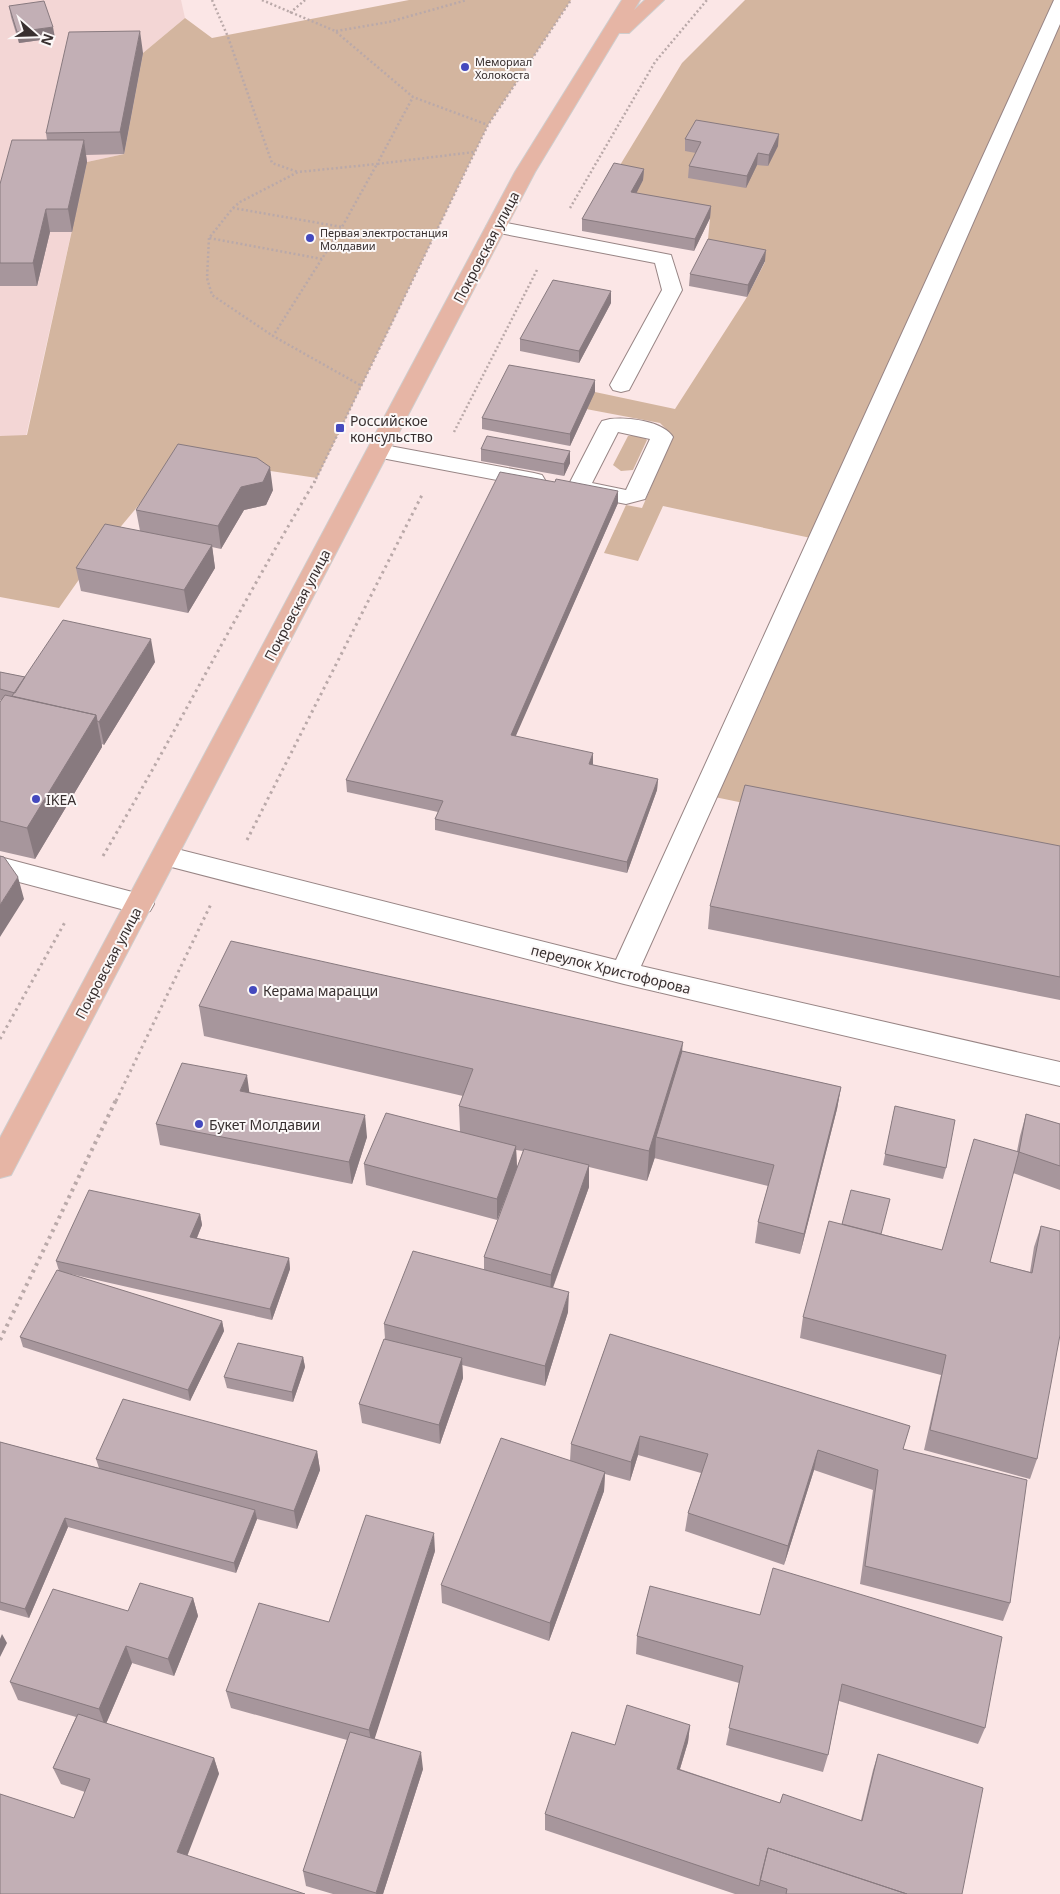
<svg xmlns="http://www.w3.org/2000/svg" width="1060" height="1894" font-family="'Noto Sans',sans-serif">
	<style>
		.built { fill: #f3d6d5 }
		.green { fill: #d3b59f }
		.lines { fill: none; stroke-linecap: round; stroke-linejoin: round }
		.minor-casing { stroke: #988585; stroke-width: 2 }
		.major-casing { stroke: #cfcdcd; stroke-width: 2 }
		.path-far2 { stroke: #baa9a9; stroke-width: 2.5; stroke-dasharray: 2 2.5; stroke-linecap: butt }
		.path-far1 { stroke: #baa9a9; stroke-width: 3; stroke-dasharray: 2.5 4; stroke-linecap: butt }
		.path { stroke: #baa9a9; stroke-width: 4; stroke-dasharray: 3 4.5; stroke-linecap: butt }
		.minor { fill: #fff; fill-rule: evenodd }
		.major { fill: #e6b5a5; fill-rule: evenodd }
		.wall { fill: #a7969c }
		.shaded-wall { fill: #887a7f }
		.building { fill: #c2afb5; stroke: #887a7f }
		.poi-dot { fill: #4449be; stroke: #fcf8f8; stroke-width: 2 }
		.labels { text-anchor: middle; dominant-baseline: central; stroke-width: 4; stroke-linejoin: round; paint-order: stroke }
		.far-poi-label { font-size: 11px; fill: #382f2f; stroke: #fcf8f8; text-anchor: start }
		.street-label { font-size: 14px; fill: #382f2f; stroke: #fcf8f8 }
		.poi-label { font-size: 14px; fill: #382f2f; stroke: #fcf8f8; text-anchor: start }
	</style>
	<rect width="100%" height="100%" fill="#fbe6e6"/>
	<path class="built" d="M0,0H181L185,18L143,53L124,154L87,162L26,436H0Z"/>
	<path class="green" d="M409,0H571L488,125L317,478L179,457L92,561L59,608L0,597V436L27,435L87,162L124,154L143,53L185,18L212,38Z
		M745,0H1060V868L705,795L820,540L663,506L638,561L604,553L626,505L642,508L673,436L660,423L586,409L595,392L675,409L747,297L765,262L707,250L710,218L631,204L614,175L682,63Z
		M641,434L647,440L633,470L621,471L613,465L628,436Z"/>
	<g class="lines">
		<defs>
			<path id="minor" d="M1054,0H1060V24L921,342L641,966L1060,1062V1086L624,984L156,863L152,856L156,849L165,846L616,960Z
				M496,221L671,255L682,290L629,390L621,392L613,390L610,385L662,290L655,263L489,231L486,227L489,223Z
				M610,419C628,417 663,421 673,437L645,499L626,504L570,493L567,488L599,426L602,421ZM618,432L650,439L626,490L592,483Z
				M379,444L534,473L542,475L545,480L542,485L534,487L371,456L368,451L371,446Z
				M0,857L140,894L150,897L154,904L150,911L140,914L0,877Z"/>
			<path id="major" d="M622,0H640L634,10L645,0H664L629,33H619L535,172L11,1175L0,1178V1138L515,172Z"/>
		</defs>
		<use href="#minor" class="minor-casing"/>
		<use href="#major" class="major-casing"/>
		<path class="path-far2" d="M212,0L228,37L272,163L298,172
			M262,0L335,31L413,97L488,125
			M290,13L305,0
			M336,31L389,22L467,0
			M479,70L520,77
			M233,208L240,202L298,172L377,164L413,97
			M570,208L655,62L707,0
			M209,238L207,278L212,295L273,336
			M322,259L209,238L233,208L342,227
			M360,385L273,336L342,227L377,164L474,152
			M454,432L538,268
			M314,483L488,125L571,0"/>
		<path class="path-far1" d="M247,840L423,493
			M103,856C176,732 241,604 315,481
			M0,1039L65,922
			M116,1101L211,904"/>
		<path class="path" d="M0,1340L116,1100"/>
		<use href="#minor" class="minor"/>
		<use href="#major" class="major"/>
	</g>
	<path class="wall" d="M9,6L55,38L19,43L11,17Z
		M143,53L124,154L86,155L87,162L72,232H50L37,286H0V184L47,140L46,133Z
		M685,139L778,146L768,166L757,165L746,188L688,178L689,166L696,153L685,151Z
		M644,169L643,180L636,193L711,206L710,218L694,251L582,231V219Z
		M765,261L747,297L689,286L690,274Z
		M611,303L579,363L520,351V339Z
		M595,392L570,446L482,429V418Z
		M481,449L570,463L564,476L481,461Z
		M273,490L266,505L244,510L221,549L212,547L215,568L188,613L81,591L76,568L140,531L136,510Z
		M618,503L515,736L593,765L658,779L657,790L627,873L435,830V819L438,812L347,792L346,780Z
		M155,662L104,745L102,744V747L35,859L0,851V702L1,700H0V672L25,677Z
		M1060,846V1000L708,929L710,906Z
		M199,1006L682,1051L841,1087L837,1109L800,1254L755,1243L758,1222L768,1186L654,1158L655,1157L647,1181L589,1167V1187L553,1288L568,1312L545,1386L462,1365L463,1378L440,1444L362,1423L359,1404L385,1339L384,1324L484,1270V1257L523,1151L516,1150L517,1168L497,1220L366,1185L364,1164L460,1132L459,1106L463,1096L204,1036Z
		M249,1092L367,1137L352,1184L160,1145L156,1124Z
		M895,1106L946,1168L943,1179L883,1165Z
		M1026,1114L1060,1124V1190L1013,1173L990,1262L1030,1272L1034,1247L1041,1226L1037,1459L1030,1479L924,1450L941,1375L800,1338L803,1317L882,1234L942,1250L1017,1151L1020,1136Z
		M200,1214L202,1225L197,1238L289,1258L290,1269L272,1320L66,1273L222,1321L224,1331L190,1401L23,1347L20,1337L59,1271L56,1261Z
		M610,1334L904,1449L1010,1603L1003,1621L860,1584L873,1490L814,1470L784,1565L685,1531L688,1513L701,1473L638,1455L630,1481L605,1474L604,1491L549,1641L442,1603L441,1585L570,1461L571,1444Z
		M303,1357L305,1367L293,1402L227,1388L224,1377Z
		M0,1442L99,1468L96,1459L317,1451L320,1470L297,1529L257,1519L236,1573L68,1527L29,1618L0,1610Z
		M435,1551L374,1739L423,1769L383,1894H333L306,1886L303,1871L347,1740L231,1708L226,1691Z
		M650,1586L985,1728L978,1744L839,1701L828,1755L823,1772L726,1745L739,1683L636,1654L637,1636Z
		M193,1598L198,1616L174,1676L132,1663L106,1724L214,1758L219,1774L74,1818L85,1792L61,1784L53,1768L76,1717L18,1700L10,1682L128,1611Z
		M690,1725L688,1742L680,1769L780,1803L861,1820L873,1770L878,1754L962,1894H735L545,1830V1814L615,1745Z"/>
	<path class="shaded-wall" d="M53,27L55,38L19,43L17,32Z
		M140,31L143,53L124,154L120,132Z
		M779,134L778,146L768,166L769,155Z
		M84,140L87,162L72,232L68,209Z
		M758,153L757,165L746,188L747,176Z
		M644,169L643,180L631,204V192Z
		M711,206L710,218L694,251L695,239Z
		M46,209L50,232L37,286L33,263Z
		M766,250L765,261L747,297L748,285Z
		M611,291V303L579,363V351Z
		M595,380V392L570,446V434Z
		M570,451V463L564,476V464Z
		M270,467L273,490L266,505L244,510L221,549L218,526L241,487Z
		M618,491V503L511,747V735Z
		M212,545L215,568L188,613L184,590Z
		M151,639L155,662L104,745L99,722Z
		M96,715L102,747L35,859L27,828Z
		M593,753V765L589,764Z
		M658,779L657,790L627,873V862Z
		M18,877L24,899L0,937V905Z
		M683,1042L680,1072L656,1137L655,1157L647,1181L649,1151Z
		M247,1075L250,1097L240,1091Z
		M841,1087L837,1109L800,1254L804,1234Z
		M365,1115L367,1137L352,1184L349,1162Z
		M516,1146L517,1168L497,1220V1199Z
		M589,1165V1187L550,1295L551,1275Z
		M200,1214L202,1225L193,1247L190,1237Z
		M289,1258L290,1269L272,1320L270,1309Z
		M569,1292L568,1312L545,1386V1366Z
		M222,1321L224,1331L190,1401L188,1390Z
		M303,1357L305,1367L293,1402L292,1392Z
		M462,1358L463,1378L440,1444L439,1425Z
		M640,1436L638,1455L630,1481L631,1462Z
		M818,1450L814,1470L784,1565L788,1546Z
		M317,1451L320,1470L297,1529L294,1511Z
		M605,1472L604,1491L549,1641L550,1623Z
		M255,1510L257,1519L236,1573L234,1563Z
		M65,1518L68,1527L29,1618L25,1609Z
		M434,1533L435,1551L372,1747L369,1730Z
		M193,1598L198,1616L174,1676L168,1659Z
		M2,1634L7,1643L0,1657V1639Z
		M126,1646L132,1663L105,1726L99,1709Z
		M690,1725L688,1742L675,1785L677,1769Z
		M421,1752L423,1769L383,1894H376Z
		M214,1758L219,1774L183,1867L177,1852Z"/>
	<path class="building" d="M44,1L53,27L17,32L9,6Z
		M140,31L120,132L46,133L69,32Z
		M696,120L779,134L769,155L758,153L747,176L689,166L701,142L685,139Z
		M12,140H84L68,209H46L33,263H0V184Z
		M614,163L644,169L631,192L711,206L695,239L582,219Z
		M708,239L766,250L748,285L690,274Z
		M553,280L611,291L579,351L520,339Z
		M509,365L595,380L570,434L482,418Z
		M487,436L570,451L564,464L481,449Z
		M178,444L257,458L270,467L263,482L241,487L218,526L136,510Z
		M500,472L555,482L556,479L618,491L511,735L593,753L589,764L658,779L627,862L435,819L443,801L346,780Z
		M105,524L212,545L184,590L76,568Z
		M63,620L151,639L99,722L97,721L96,715L12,696Z
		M0,672L25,677L15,693L0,689Z
		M5,695L96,715L27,828L0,821V702Z
		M745,785L1060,846V977L710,906Z
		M0,856L4,857L18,877L0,905Z
		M231,941L683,1042L649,1151L459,1106L473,1069L199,1006Z
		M682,1051L841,1087L804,1234L758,1222L774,1165L656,1137Z
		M182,1063L247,1075L240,1091L365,1115L349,1162L156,1124Z
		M895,1106L955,1120L946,1168L885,1154Z
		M386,1113L516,1146L497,1199L364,1164Z
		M1026,1114L1060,1124V1166L1019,1152Z
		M974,1139L1019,1152L990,1262L1032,1273L1041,1226L1060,1231V1335L1037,1459L930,1430L946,1355L803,1317L829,1221L942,1250Z
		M524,1149L589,1165L551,1275L484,1257Z
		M89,1190L200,1214L190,1237L289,1258L270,1309L56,1261Z
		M851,1190L890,1199L881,1234L842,1224Z
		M413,1251L569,1292L545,1366L384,1324Z
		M57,1270L222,1321L188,1390L20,1337Z
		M610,1334L910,1426L903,1449L1027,1480L1010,1603L865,1566L878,1470L818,1450L788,1546L688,1513L708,1454L640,1436L631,1462L571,1444Z
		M384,1339L462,1358L439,1425L359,1404Z
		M238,1343L303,1357L292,1392L224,1377Z
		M123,1399L317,1451L294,1511L96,1459Z
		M501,1438L605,1472L550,1623L441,1585Z
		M0,1442L255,1510L234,1563L65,1518L25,1609L0,1602Z
		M366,1515L434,1533L369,1730L226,1691L259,1603L329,1622Z
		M773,1568L1002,1637L985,1728L842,1684L828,1755L729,1728L743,1666L637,1636L650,1586L760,1615Z
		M140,1583L193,1598L168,1659L126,1646L99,1709L10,1682L53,1589L128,1611Z
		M627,1705L690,1725L677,1769L780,1803L783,1794L862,1821L878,1754L983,1788L962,1894H907L768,1848L759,1886L545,1814L572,1732L615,1745Z
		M78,1714L214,1758L177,1852L305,1894H0V1794L74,1818L90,1779L53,1768Z
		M350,1732L421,1752L376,1893L303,1871Z
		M768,1848L907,1894H786L787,1889L760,1880Z"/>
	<g class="poi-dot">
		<circle cx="465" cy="67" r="5"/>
		<circle cx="310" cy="238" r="5"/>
		<rect x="335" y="423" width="10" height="10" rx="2.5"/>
		<circle cx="36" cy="799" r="5"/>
		<circle cx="253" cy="990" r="5"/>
		<circle cx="199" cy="1124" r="5"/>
	</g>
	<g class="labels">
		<g class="far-poi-label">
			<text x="475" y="61">Мемориал<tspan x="475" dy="13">Холокоста</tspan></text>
			<text x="320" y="232">Первая электростанция<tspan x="320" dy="13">Молдавии</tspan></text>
		</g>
		<g class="street-label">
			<text transform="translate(486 247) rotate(-62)">Покровская улица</text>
			<text transform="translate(297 605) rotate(-62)">Покровская улица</text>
			<text transform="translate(108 963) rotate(-62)">Покровская улица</text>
			<text transform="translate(611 969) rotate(14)">переулок Христофорова</text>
		</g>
		<g class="poi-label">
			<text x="350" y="420">Российское<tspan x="350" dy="16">консульство</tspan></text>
			<text x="46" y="799">IKEA</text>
			<text x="263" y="990">Керама марацци</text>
			<text x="209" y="1124">Букет Молдавии</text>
		</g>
	</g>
	<g transform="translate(35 35) rotate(110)" stroke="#fcf8f8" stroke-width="4" paint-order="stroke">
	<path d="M0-4L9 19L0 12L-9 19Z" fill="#382f2f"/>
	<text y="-8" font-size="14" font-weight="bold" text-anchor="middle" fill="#382f2f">N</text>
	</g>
</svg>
